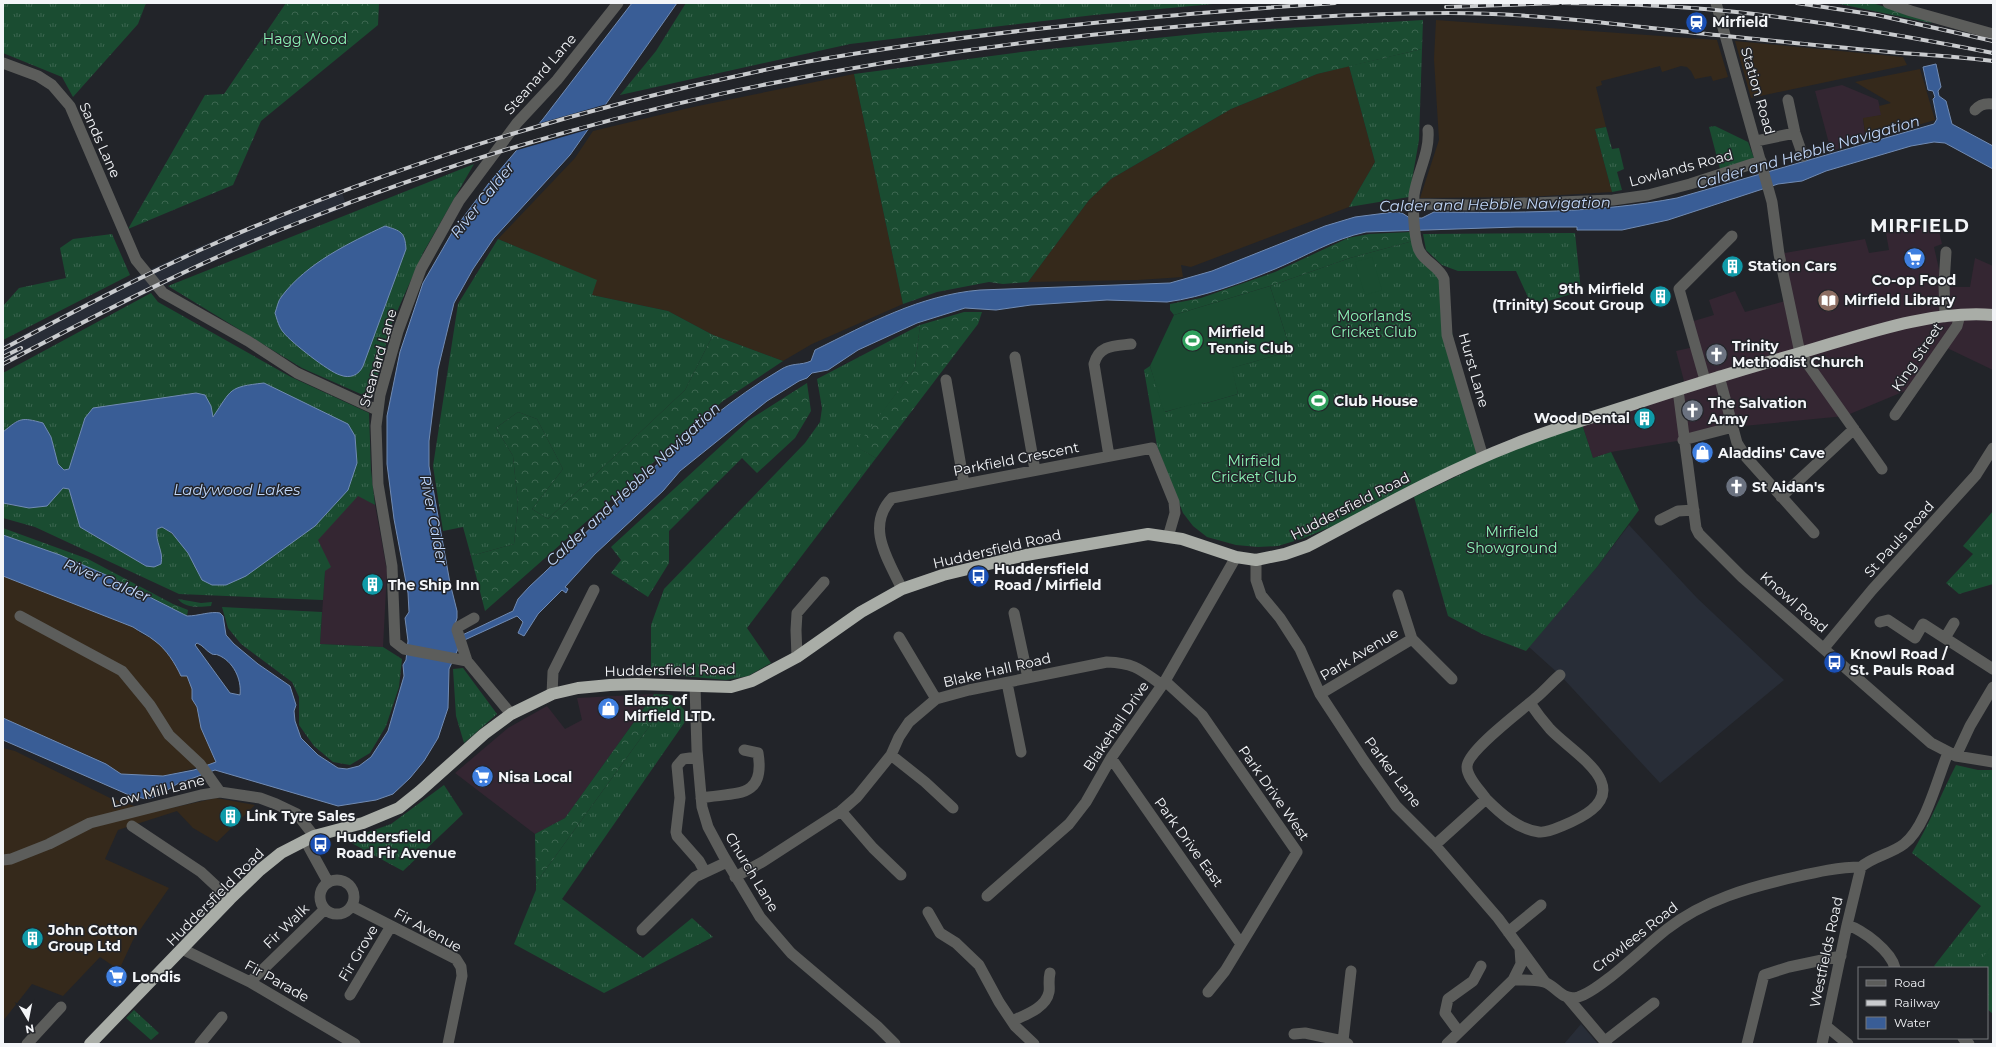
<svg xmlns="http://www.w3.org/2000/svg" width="1996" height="1047" font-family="Montserrat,sans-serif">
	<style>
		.commercial { fill: #342632 }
		.industrial { fill: #35291b }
		.built { fill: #282d37 }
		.grass { fill: url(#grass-tufts) }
		.forest { fill: url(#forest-crowns) }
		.pitch { fill: #1a4c31 }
		.water { fill: #395d96; stroke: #718bb3; fill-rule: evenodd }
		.pier { fill: #222429 }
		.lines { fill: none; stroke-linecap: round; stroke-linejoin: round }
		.minor { stroke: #5c5d5b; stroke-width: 11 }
		.highway { stroke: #a9ada7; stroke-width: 12 }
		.rail-casing { stroke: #c9cbce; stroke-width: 4 }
		.rail { stroke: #222429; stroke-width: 2.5; stroke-dasharray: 8; stroke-linecap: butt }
		.labels { text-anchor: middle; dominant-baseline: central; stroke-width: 3; stroke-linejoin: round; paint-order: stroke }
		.poi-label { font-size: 14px; font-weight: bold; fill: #f3f5f8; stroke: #222429; text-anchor: start }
		.park-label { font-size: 14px; fill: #8df6b8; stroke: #222429 }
		.street-label { font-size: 14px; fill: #f3f5f8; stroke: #222429 }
		.water-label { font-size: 15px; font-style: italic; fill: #c1d7f9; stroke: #222429 }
		.district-label { font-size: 18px; font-weight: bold; letter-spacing: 1px; fill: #f3f5f8; stroke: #222429 }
	</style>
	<defs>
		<pattern id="grass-tufts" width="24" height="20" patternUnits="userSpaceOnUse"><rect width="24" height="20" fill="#1a4c31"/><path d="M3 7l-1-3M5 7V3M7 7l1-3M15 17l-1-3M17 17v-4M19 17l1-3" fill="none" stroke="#3c6650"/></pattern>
		<pattern id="forest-crowns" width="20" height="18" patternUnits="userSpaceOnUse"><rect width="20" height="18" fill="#1a4c31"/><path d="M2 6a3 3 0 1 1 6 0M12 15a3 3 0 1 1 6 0" fill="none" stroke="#3c6650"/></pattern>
	</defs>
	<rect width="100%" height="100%" fill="#222429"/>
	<path class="commercial" d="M1842,85L1878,100L1882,115L1863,119L1866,140L1831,151L1815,91Z
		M1937,223L1942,244L1934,247L1943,287H1970L1975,258L1993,266V370L1945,347L1917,386L1845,416L1733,427L1683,440L1611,452L1593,458L1581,421L1678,390L1684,381L1676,351L1694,347L1687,323L1714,315L1709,300L1735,291L1745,312L1789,300L1779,254L1865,239L1869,253L1889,250L1886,233Z
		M358,495L375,505L387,571L383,647L320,644L325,571L317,540Z
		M654,694L565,818L535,834L455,773L508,728L547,706L565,729L582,720L577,698Z"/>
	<path class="industrial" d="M1436,20L1717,40L1728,77L1713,81L1711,76L1695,79L1691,71L1687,67L1681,66L1662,72L1660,66L1601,81L1602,85L1596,87L1606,127L1595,129L1612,192L1527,197L1420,198L1439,140L1434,59Z
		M1735,41L1903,57L1907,65L1751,98Z
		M1349,66L1375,162L1349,207L1191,267L1181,265L1183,277L1138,280L1028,282L1089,200L1111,179L1231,109L1317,74Z
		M1920,69L1935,120L1866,140L1863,118L1881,115L1879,106L1891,103L1855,82Z
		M854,74L903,304L812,344L783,361L713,335L668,311L592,295L596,280L498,239L575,158L593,131L693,107Z
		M3,576L133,627L143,635L155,638L188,676L215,763L163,776L120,774L106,763L3,718Z
		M3,748L15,751L110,798L153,812L216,798L255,805L217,842L193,828L177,811L118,830L105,859L169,888L133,940L119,970L100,957L63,996L32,984L3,1021Z"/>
	<path class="built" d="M341,190L347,207L286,230L206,265L84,324L3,367V345L149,270L203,245Z
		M1629,525L1697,598L1784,680L1660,783L1560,675L1529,647L1597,567Z
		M1581,1024L1598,1044H1564Z"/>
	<path class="grass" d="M3,3H146L138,24L73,97L62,77L3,53Z
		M686,3H1224L1094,15L850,44L620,95L656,51Z
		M1422,49L1419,140L1409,197L1349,207L1375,162L1349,66Z
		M1715,126L1748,142L1754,158L1720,169L1709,127Z
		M1606,127L1612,149L1619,148L1624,169L1617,172L1622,190L1612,192L1595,129Z
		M474,164L423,253L391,325L372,399L302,368L168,286Z
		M1575,233L1581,291L1532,306L1516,271H1458L1442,265L1426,250L1423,234Z
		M112,234L130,275L3,340V306L19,288L66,278L60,248L73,239Z
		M498,239L597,280L592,295L668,311L713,335L685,390L548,519L532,509L563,469L537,419L518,412L496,428L513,456L518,505L514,544L471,556L463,527L443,531L433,466L458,304Z
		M1413,241L1439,273L1479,455L1354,517L1304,538L1278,546L1258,547L1236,545L1207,537L1193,526L1183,513L1157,446L1144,370L1150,366L1165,412L1202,401L1203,404L1238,394L1231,368L1291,351L1270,286L1350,258Z
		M151,293L158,302L291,377L369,413L371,470L375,505L358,496L318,540L331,567L325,571L323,600L179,594L35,527L3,518V503L15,506L55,496L63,488L69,489L80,527L146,566L162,557L156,538L157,529L162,527C183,539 192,559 202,580L213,417L85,418L69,469L64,470L58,464L51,437L43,423C21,417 19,418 3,432V373Z
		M920,325L915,368L857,447L876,458L747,628L771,663L748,676L726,680L651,673V625L664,589L805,443L820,422L822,408L817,379Z
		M1581,421L1593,458L1611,452L1639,510L1597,567L1526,651L1482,634L1448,616L1414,497L1486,462Z
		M1993,511V584L1959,594L1946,583L1973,554L1963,546Z
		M222,607L322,612L320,644L383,647L402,659L399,687L386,726L370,753L350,765L333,762L314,746L299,725V697L292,682L241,644L228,628Z
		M463,668L497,714L464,743L456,716L453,669Z
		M672,695L689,716L562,899L643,958L692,918L713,937L604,993L514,944L536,890V883Z
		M1956,765L1978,770H1993V1014L1987,1009V968H1937L1934,966L1981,906L1912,853C1929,825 1941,794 1956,765Z
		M444,785L463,814L403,871L346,840L391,824Z
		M134,1010L159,1033L151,1040L126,1018Z"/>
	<path class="forest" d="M286,3H379L378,25L261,121L233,185L128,229L205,95L224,94Z
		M1835,3H1872L1932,21L1931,23Z
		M1423,20L1422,49L1317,74L1231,109L1111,179L1089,200L1028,282L1003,284L989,282L937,292L903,304L854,74L1021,52L1205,33Z
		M1410,232L1413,241L1350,258L1270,286L1174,315L1170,310V304L1201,298L1275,272L1348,238L1369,234Z
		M964,312H982L978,324L876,458L856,447L915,368L920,325Z
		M713,335L783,361L723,401L485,611L471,556L514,544L518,505L513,456L496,428L518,412L537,419L563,469L532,509L548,519L685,390Z
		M807,383L811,411L795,438L757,473L742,458L669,531V563L648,597L611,573L621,560L611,547L749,420Z
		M3,528L88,559L173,604L188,610L187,616L106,575L60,555L3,535Z
		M178,599L201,603L212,602L211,606C200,607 186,609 178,599Z
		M654,694L672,695L536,883L535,834L565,818Z"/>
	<path class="pitch" d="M1372,257L1382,290L1365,295L1355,262Z
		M1270,286L1291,351L1232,368L1238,394L1203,404L1202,402L1164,412L1150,366L1174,315Z
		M1993,944V980L1989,985L1987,983V968H1975Z"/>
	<path class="water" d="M632,3H677L570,155L494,238L473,269L454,303L438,369L429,441V466L450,583L457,611V618L453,631L456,638L513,611L518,599L529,587C608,514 687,425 780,370C792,362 800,366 811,361L815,350C868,324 920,295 980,290L1170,283L1212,271L1325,226L1355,217L1394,212L1402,213L1410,218H1422L1434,212C1515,213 1598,213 1677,198L1934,124L1937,119L1933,99L1935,97L1933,91L1928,90L1923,67L1936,64L1941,87L1938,91L1939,96L1946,101L1952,124L1993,146V169L1945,143L1934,142L1911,146L1826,171L1802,181L1778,184L1668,220L1622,230H1577V227H1516L1366,232C1333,239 1306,256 1275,269C1241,283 1203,297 1167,302L1107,300L1031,305L996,310L965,308L917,323L858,350L828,370L812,373L807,378L799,381L767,401L680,471L663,491L595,554L565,587L568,589L566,593L562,590L538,614L524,636L518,633L523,622L517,616L458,643V649L449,669L448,708L438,738L424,761L410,778L393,794L376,800L338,806L215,770L177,784L158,796L146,799L129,795L88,777L3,740V718L106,764L121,774L163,776L194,770L216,762L201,728L197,707L192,699V689L187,676H181C175,663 166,649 155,641C148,635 140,632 133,627L3,576V535L60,555L106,575L187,616C199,616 210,611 220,613L223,616L226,635L234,644L258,664L290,686L296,705L294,711L295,721L301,738L318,755L338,768L347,769L359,766L371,757L388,731L404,676L403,665L406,660L408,641L405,618L409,612L408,593L394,519L387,464V416L400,352L423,283L453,231L489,183L543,119ZM197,643C203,645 206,651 212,654C214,655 216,654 218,655C233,661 242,679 240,695L230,693L195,645Z
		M385,226C401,231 405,232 406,249L363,366C359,375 350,379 340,375C329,372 291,342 284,333C279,328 277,319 275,313C277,308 278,300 282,296C307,263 349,243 385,226Z
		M264,383L348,424L355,436L357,463L348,490L315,526L246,576L226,585H212L202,580L188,553L172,533L162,527L157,529C155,543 164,551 161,564L154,567L146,566L80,527L69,489L63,488L47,506L29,508L3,503V432C20,418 21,417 43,423L51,437L58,464L64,470L69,469L85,418L93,408L196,393L205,395L211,406L213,417C232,389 228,387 264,383Z"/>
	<path class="pier" d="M607,104L590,129L514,151L537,124Z"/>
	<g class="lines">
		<path class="minor" d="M1716,3L1772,202L1779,254L1800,353L1882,469
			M1888,3L1911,11L1993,34
			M3,63L38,76L52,85L70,106L136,260L163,293L248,341L297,373L377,410
			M1788,100L1795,133L1803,156
			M1975,110C1980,104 1986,103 1993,104
			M1428,130C1430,153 1417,173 1414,195C1413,210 1414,230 1417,244C1420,261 1439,265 1444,279L1447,335L1483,457
			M1756,141L1795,133
			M1415,204L1471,205L1613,200L1648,195L1690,184L1761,161
			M1945,317L1944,284L1946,252
			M1015,357L1035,470
			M1719,376L1737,443L1746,457L1814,533
			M946,380L964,484
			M1705,380L1679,289L1732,236
			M1678,390L1696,528L1699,534L1742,577L1931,743L1956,756L1993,762
			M1895,415L1957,326L1960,315
			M1683,440L1733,427
			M1109,456L1094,364C1099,345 1114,346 1131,344
			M1781,497L1854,429
			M1660,520L1678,511L1694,510
			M1256,560V580L1261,595L1280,618L1300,649L1320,694L1364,761L1396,806L1435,845L1498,918L1545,982
			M902,589C888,559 865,527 892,498L1152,448L1174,502L1175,513L1168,537
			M1014,613L1028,678
			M20,616L122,671L150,705L169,735L200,764L220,792
			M1880,622L1888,620L1915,638L1923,624L1993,669
			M899,637L936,699
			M1945,638L1954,623
			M1412,639L1452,679
			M1824,648L1872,590L1976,475L1993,448
			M797,657L796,630L797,613L824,582
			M467,661L457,630L458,627L474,618
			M1165,681L1202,715L1297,852L1225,971L1208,992
			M1007,683L1021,752
			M695,686L697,750L702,807L708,827L723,855L760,917L791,953L877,1026L895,1044
			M552,694L553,672L594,590
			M1320,694L1412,639L1398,595
			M511,714L467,661L404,649L395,642L392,566L378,484L376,426L380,395L398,331L421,269L459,201L517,123L557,80L618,3
			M891,755L925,782L953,808
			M1956,756L1970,726L1993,687
			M697,757L683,759L677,766L680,798L676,832L677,836L699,861L705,872
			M1111,758L1241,944
			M701,798C734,792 766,800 758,753L744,750
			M1486,799C1500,813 1517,829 1539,832C1546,833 1555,829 1562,826C1579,819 1611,805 1601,781C1594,763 1564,744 1550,729C1543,721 1536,712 1530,703
			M841,811L873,848L901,875
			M132,826L201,872L230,899
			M305,840L328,882
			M1435,845L1486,799C1480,790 1467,778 1467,767C1466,751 1525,708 1538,696C1545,690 1552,682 1560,675
			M3,860L11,859L49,844L90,823L201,795L220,792L260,798L276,804L297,814L314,836
			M735,877L764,861L841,811L857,797L891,755L899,737L909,722L936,699L969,690L1107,662C1135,663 1141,670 1162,685
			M320 897a17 17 0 1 1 34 0a17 17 0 1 1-34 0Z
			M987,896L1069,824L1086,802L1111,758L1165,681L1236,557
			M352,906L456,959L461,967L462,976L448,1044
			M928,912L940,933L956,943L979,965L999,1002L1015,1026L1034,1044
			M1847,925C1863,930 1891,951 1895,968
			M642,930L695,877L727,862
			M1508,932L1541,905
			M182,949L250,982L355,1044
			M1513,980L1521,964L1520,949
			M250,982L325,909
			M350,995L391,926
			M1568,998L1607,1044
			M1012,1021C1025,1015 1046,1008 1049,992C1050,987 1048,982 1050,973
			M1826,1026L1848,1044
			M1459,1032L1445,1013L1448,999L1473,981L1481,966
			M1294,1034L1305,1033L1343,1041
			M1963,1038L1969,1044
			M1605,1041L1654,1003
			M27,1044L61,1007
			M200,1044L222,1017
			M1348,1044L1343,1041L1351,971
			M1447,1044L1513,980C1523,980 1534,979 1544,982C1557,986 1561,1001 1578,997C1600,991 1646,945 1667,929C1704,900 1750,887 1795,877C1817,872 1839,867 1861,867C1874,856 1891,854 1904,844C1926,827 1937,779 1948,753
			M1747,1044L1764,975L1789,967L1841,956
			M1822,1044L1847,925L1861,867"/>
		<path class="highway" d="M90,1044L230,899L260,870L281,853L314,836L363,823L399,808L419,792L484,734L511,714L552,694L578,688L610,685L637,684L731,687L752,681L797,657L861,612L902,589L943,575L1026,555L1148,534L1182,539L1236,557L1256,560L1285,554L1308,546C1376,510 1443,472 1515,444C1557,427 1600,415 1643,401C1695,384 1747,368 1800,353C1862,335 1928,310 1993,315"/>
		<defs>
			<path id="rail" d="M1563,3C1617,4 1672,5 1726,11C1816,20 1905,36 1993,53
				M1797,3L1877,15L1993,41
				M1446,7L1558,3
				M3,349C71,313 139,277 209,246C385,168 572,110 760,71C815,59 870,51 925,43C1061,24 1198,12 1335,3
				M3,357L21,348
				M3,364C100,313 198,262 300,222C574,112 858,56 1151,29C1250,20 1350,13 1449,13C1542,13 1634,27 1726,36C1784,42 1842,48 1901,53C1932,55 1962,57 1993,61"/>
		</defs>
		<use href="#rail" class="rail-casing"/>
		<use href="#rail" class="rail"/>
	</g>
	<defs>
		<symbol id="station-disc" viewBox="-11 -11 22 22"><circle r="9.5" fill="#1a4fb4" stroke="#222429"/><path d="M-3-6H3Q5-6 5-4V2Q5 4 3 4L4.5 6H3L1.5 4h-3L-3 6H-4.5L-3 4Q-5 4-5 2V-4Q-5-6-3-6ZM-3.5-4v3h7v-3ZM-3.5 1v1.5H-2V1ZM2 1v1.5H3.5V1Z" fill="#fff"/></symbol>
		<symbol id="supermarket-disc" viewBox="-11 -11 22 22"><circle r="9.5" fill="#3f7fe0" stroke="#222429"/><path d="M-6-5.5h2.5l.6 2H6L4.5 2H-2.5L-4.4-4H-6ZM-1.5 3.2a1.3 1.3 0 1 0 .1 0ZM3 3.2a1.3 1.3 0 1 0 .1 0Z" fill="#fff"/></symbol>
		<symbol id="building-disc" viewBox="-11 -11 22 22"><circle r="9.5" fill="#0f9aa8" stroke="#222429"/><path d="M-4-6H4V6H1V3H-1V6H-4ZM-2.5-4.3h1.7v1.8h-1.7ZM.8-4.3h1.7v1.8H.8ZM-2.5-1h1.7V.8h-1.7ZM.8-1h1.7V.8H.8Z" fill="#fff"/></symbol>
		<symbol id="library-disc" viewBox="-11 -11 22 22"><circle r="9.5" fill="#8d6e63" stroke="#222429"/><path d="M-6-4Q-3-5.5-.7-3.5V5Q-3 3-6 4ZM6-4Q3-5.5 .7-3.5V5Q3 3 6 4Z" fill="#fff"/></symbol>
		<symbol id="stadium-disc" viewBox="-11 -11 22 22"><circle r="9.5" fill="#2e9e5b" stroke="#222429"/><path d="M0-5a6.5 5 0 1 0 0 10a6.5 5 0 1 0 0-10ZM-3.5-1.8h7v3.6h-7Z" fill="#fff"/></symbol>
		<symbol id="church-disc" viewBox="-11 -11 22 22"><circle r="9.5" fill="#6b7280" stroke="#222429"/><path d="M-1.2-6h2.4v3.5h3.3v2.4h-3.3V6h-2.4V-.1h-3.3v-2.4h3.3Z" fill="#fff"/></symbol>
		<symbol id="shop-disc" viewBox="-11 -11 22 22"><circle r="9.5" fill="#3f7fe0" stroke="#222429"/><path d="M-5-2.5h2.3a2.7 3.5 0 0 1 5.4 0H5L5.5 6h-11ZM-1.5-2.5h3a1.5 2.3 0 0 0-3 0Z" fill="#fff"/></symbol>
		<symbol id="bus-disc" viewBox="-11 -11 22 22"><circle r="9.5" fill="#1a4fb4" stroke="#222429"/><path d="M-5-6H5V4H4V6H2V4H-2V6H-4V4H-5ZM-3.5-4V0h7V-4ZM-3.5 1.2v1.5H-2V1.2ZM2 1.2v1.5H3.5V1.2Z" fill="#fff"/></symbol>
	</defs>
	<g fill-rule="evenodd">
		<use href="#station-disc" x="1684" y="10" width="25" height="25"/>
		<use href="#supermarket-disc" x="1902" y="246" width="25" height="25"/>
		<use href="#building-disc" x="1720" y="254" width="25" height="25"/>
		<use href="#building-disc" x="1648" y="284" width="25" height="25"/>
		<use href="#library-disc" x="1816" y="288" width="25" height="25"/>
		<use href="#stadium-disc" x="1180" y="328" width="25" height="25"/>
		<use href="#church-disc" x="1704" y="342" width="25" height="25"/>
		<use href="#stadium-disc" x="1306" y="388" width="25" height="25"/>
		<use href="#church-disc" x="1680" y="398" width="25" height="25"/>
		<use href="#building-disc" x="1632" y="406" width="25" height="25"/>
		<use href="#shop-disc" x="1690" y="440" width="25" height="25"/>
		<use href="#church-disc" x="1724" y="474" width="25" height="25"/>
		<use href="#bus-disc" x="966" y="564" width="25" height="25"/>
		<use href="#building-disc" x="360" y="572" width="25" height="25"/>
		<use href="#bus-disc" x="1822" y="650" width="25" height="25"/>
		<use href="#shop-disc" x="596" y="696" width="25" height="25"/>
		<use href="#supermarket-disc" x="470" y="764" width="25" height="25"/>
		<use href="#building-disc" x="218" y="804" width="25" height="25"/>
		<use href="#bus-disc" x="308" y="832" width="25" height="25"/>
		<use href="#building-disc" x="20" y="926" width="25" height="25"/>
		<use href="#supermarket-disc" x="104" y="964" width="25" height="25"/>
	</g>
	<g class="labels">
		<g class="poi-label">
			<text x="1712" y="22">Mirfield</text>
			<text x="1748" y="266">Station Cars</text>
			<text x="1914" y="280" text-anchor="middle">Co-op Food</text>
			<text x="1644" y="289" text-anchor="end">9th Mirfield<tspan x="1644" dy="16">(Trinity) Scout Group</tspan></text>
			<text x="1844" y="300">Mirfield Library</text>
			<text x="1208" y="332">Mirfield<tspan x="1208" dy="16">Tennis Club</tspan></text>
			<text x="1732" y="346">Trinity<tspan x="1732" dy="16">Methodist Church</tspan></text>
			<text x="1334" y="401">Club House</text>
			<text x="1708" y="403">The Salvation<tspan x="1708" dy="16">Army</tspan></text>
			<text x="1630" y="418" text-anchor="end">Wood Dental</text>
			<text x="1718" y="453">Aladdins' Cave</text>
			<text x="1752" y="487">St Aidan's</text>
			<text x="994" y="569">Huddersfield<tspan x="994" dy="16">Road / Mirfield</tspan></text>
			<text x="388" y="585">The Ship Inn</text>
			<text x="1850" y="654">Knowl Road /<tspan x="1850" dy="16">St. Pauls Road</tspan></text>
			<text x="624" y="700">Elams of<tspan x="624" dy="16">Mirfield LTD.</tspan></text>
			<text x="498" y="777">Nisa Local</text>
			<text x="246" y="816">Link Tyre Sales</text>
			<text x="336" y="837">Huddersfield<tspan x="336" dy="16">Road Fir Avenue</tspan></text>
			<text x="48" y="930">John Cotton<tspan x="48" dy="16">Group Ltd</tspan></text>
			<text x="132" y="977">Londis</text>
		</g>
		<g class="park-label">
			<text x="305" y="39">Hagg Wood</text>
			<text x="1374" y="316">Moorlands<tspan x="1374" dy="16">Cricket Club</tspan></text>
			<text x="1254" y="461">Mirfield<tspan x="1254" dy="16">Cricket Club</tspan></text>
			<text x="1512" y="532">Mirfield<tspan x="1512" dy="16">Showground</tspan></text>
		</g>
		<g class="street-label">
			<text transform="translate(540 74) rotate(-49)">Steanard Lane</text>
			<text transform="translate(1758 91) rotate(74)">Station Road</text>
			<text transform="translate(100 140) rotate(66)">Sands Lane</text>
			<text transform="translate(1681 168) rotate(-15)">Lowlands Road</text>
			<text transform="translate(1917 357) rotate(-56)">King Street</text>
			<text transform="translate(378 358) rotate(-74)">Steanard Lane</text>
			<text transform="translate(1474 370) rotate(74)">Hurst Lane</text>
			<text transform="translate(1016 459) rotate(-11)">Parkfield Crescent</text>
			<text transform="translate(1350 506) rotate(-27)">Huddersfield Road</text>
			<text transform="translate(1899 539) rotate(-48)">St Pauls Road</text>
			<text transform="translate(997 549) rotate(-13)">Huddersfield Road</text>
			<text transform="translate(1794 602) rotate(41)">Knowl Road</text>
			<text transform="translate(1359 654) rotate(-31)">Park Avenue</text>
			<text transform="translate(670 670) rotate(-1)">Huddersfield Road</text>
			<text transform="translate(997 670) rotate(-13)">Blake Hall Road</text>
			<text transform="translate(1116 726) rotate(-56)">Blakehall Drive</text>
			<text transform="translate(1393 772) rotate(53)">Parker Lane</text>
			<text transform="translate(158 791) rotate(-14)">Low Mill Lane</text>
			<text transform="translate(1274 793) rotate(55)">Park Drive West</text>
			<text transform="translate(1189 842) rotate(54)">Park Drive East</text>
			<text transform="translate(752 872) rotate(59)">Church Lane</text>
			<text transform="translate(215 897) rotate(-45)">Huddersfield Road</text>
			<text transform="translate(286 926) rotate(-44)">Fir Walk</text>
			<text transform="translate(428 930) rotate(29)">Fir Avenue</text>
			<text transform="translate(1635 937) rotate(-38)">Crowlees Road</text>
			<text transform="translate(1826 952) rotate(-78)">Westfields Road</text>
			<text transform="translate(358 953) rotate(-59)">Fir Grove</text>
			<text transform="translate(277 981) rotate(29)">Fir Parade</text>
		</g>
		<g class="water-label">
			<text transform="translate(1808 152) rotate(-16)">Calder and Hebble Navigation</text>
			<text transform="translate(482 200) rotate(-51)">River Calder</text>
			<text transform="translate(1495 204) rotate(-1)">Calder and Hebble Navigation</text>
			<text transform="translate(633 484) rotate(-43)">Calder and Hebble Navigation</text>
			<text x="237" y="489">Ladywood Lakes</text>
			<text transform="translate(434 520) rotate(79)">River Calder</text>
			<text transform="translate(107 580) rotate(22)">River Calder</text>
		</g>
		<g class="district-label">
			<text x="1920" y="226">MIRFIELD</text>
		</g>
	</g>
	<rect width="1996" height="1047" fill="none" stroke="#f3f5f8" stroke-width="8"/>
	<rect x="1858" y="967" width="130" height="72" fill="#222429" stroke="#76787c"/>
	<rect x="1866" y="980" width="20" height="6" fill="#5c5d5b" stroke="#76787c"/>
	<text x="1894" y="987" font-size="12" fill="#f3f5f8">Road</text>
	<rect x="1866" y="1000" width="20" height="6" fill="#c9cbce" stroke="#76787c"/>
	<text x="1894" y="1007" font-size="12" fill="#f3f5f8">Railway</text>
	<rect x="1866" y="1017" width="20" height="12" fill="#395d96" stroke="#76787c"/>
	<text x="1894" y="1027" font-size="12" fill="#f3f5f8">Water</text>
	<g transform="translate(28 1019) rotate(170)" stroke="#222429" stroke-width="3" paint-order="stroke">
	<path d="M0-3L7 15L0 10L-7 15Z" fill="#f3f5f8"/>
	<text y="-6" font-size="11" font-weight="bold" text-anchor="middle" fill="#f3f5f8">N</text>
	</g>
</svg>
